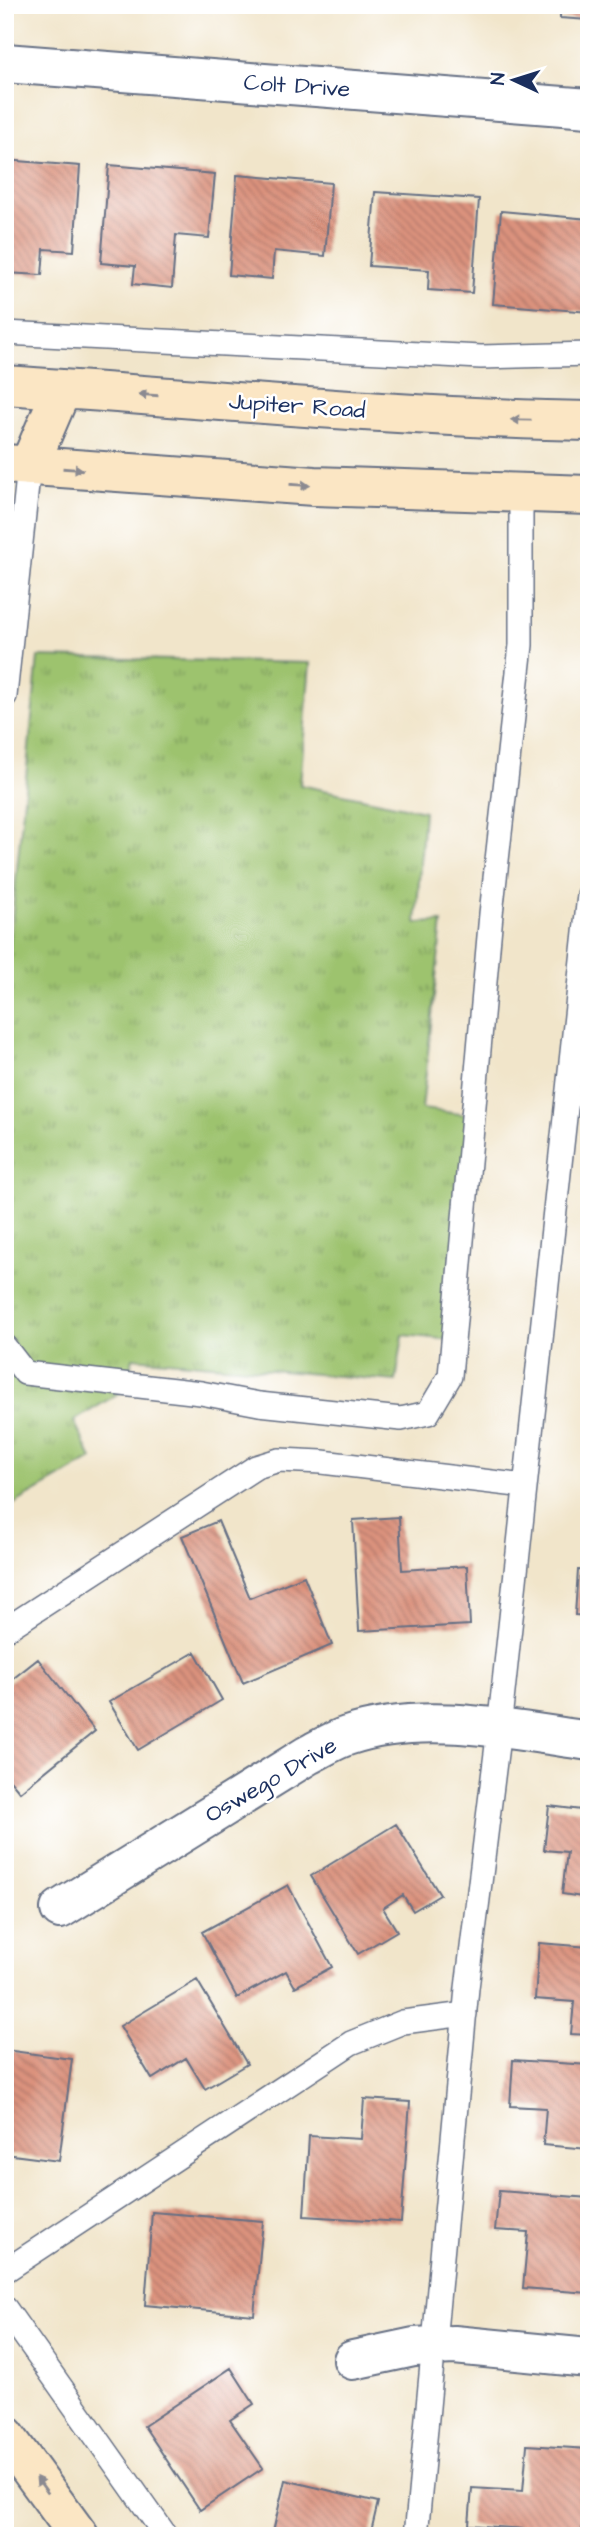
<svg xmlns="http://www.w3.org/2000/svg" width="594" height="2541" font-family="'Architects Daughter',sans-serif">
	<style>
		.grass { fill: url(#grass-tufts); stroke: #5c7966; stroke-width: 2 }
		.building { fill: url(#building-back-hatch) }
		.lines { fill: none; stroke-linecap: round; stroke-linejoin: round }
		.service-casing { stroke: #666f84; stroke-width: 26 }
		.minor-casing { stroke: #666f84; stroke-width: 42 }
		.secondary-casing { stroke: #666f84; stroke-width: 42 }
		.service { stroke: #fff; stroke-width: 23 }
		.minor { stroke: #fff; stroke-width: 38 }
		.secondary { stroke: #fbe6c4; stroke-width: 38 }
		.oneway { fill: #8b8a91 }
		.labels { text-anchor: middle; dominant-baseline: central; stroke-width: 5; stroke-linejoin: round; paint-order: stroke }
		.street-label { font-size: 23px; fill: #1b2f5e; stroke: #fff }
	</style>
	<defs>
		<pattern id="grass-tufts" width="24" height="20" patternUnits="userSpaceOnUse" patternTransform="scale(1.75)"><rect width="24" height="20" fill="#9dc36e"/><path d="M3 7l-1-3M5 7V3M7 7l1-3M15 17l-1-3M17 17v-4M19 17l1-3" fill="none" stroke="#7f9f5e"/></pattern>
		<pattern id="building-back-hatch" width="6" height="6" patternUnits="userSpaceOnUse" patternTransform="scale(1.75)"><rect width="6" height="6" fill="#db927d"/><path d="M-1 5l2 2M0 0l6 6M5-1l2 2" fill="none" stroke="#b1786a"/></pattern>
	</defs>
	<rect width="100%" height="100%" fill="#fff"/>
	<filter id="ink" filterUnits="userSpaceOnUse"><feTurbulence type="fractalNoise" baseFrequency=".0143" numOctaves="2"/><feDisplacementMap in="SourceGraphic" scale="14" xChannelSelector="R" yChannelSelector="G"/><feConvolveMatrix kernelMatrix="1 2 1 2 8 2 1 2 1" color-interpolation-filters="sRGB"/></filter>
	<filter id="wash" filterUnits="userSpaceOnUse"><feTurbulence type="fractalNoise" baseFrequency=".00686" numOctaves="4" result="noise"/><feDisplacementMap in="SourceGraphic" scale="28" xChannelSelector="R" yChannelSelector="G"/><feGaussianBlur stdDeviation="1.57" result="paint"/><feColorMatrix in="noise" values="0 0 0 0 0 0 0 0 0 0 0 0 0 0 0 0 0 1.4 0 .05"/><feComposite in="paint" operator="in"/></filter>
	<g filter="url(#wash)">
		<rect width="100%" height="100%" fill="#f1e5ca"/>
		<path class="grass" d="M38,657L310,663L300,785L424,811L416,923L442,922L422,1109L484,1117L451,1340L403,1335L396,1381L133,1358L125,1389L74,1421L92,1459L5,1509V990Z"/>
		<g id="blocks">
			<path class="building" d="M449,5H511L510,11L449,7Z
				M560,5H589V20L560,18Z
				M5,160L80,166L74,251L44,249L42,275L5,273Z
				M109,165L215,174L209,238L176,235L172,288L133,284L135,266L101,263Z
				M237,175L331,183L325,256L274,251L272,279L229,275Z
				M375,192L479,199L472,293L428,290L429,270L369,266Z
				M501,211L589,219V312L493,304Z
				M587,1503H589V1548L584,1547Z
				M399,1517L402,1570L467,1566L470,1625L359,1631L353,1520Z
				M218,1521L250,1598L304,1576L332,1645L243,1683L182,1536Z
				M578,1570L589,1571V1616L575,1615Z
				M195,1652L222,1700L138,1750L109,1702Z
				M38,1659L95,1731L20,1792L5,1774V1685Z
				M549,1806L589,1811V1898L562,1894L567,1852L544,1850Z
				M396,1824L440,1895L413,1911L403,1895L383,1908L397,1931L358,1954L311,1876Z
				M288,1885L332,1967L295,1987L286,1971L237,1998L202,1932Z
				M539,1943L589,1947V2035L571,2034L574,2002L535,1999Z
				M197,1980L247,2064L205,2089L186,2058L152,2079L120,2026Z
				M5,2050L72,2059L59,2161L5,2154Z
				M513,2060L589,2065V2149L543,2145L546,2108L510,2106Z
				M364,2099L410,2102L401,2222L304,2216L309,2136L361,2139Z
				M499,2191L589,2198V2293L523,2288L528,2232L495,2230Z
				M152,2212L263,2221L254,2315L145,2305Z
				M231,2368L254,2404L230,2420L263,2468L200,2510L144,2426Z
				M527,2445L588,2449L582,2533L469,2525L472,2488L523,2491Z
				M285,2480L378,2502L370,2536H272Z"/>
		</g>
	</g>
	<g filter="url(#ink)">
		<use href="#blocks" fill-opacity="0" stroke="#666f84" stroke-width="2"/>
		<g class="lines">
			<defs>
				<path id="service" d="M5,333L481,357L589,354
					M5,696L29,466
					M5,1347L25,1373L201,1393L259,1404L401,1419L428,1413L450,1376L491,914L521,645V494
					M5,1630L256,1467L279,1460L322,1462L525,1486
					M5,2271L351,2043L403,2022L465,2014
					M5,2308L166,2536
					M416,2536L467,1988L499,1729L589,895"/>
				<path id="minor" d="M5,63L589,108
					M60,1909L308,1755C320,1749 334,1740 347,1736C423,1710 511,1730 589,1741
					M353,2360L414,2347L454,2345L589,2358"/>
				<path id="secondary" d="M5,385C200,398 394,417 589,421
					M5,464L314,486L589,495
					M29,466L62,389
					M5,2435L79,2536"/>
			</defs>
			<use href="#service" class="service-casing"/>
			<use href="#minor" class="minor-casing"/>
			<use href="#secondary" class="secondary-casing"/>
			<use href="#service" class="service"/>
			<use href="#minor" class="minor"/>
			<use href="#secondary" class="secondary"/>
		</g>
		<defs><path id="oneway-solid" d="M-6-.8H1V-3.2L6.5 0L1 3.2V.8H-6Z" transform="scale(1.75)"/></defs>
		<g class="oneway">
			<use href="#oneway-solid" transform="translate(148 395) rotate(-176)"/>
			<use href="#oneway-solid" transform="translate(521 420) rotate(-179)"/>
			<use href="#oneway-solid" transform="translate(73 469) rotate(4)"/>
			<use href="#oneway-solid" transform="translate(300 485) rotate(4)"/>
			<use href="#oneway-solid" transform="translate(42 2485) rotate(-126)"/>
		</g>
	</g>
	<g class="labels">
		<g class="street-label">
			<text transform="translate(297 86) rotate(4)">Colt Drive</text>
			<text transform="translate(297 406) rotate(4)">Jupiter Road</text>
			<text transform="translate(271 1780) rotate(-30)">Oswego Drive</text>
		</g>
	</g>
	<rect width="594" height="2541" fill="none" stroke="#fff" stroke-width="28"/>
	<g transform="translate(514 80) rotate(274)" stroke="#ffffff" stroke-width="5" paint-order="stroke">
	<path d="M0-5L12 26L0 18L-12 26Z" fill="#1b2f5e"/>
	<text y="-10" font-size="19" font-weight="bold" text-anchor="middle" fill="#1b2f5e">N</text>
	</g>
</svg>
